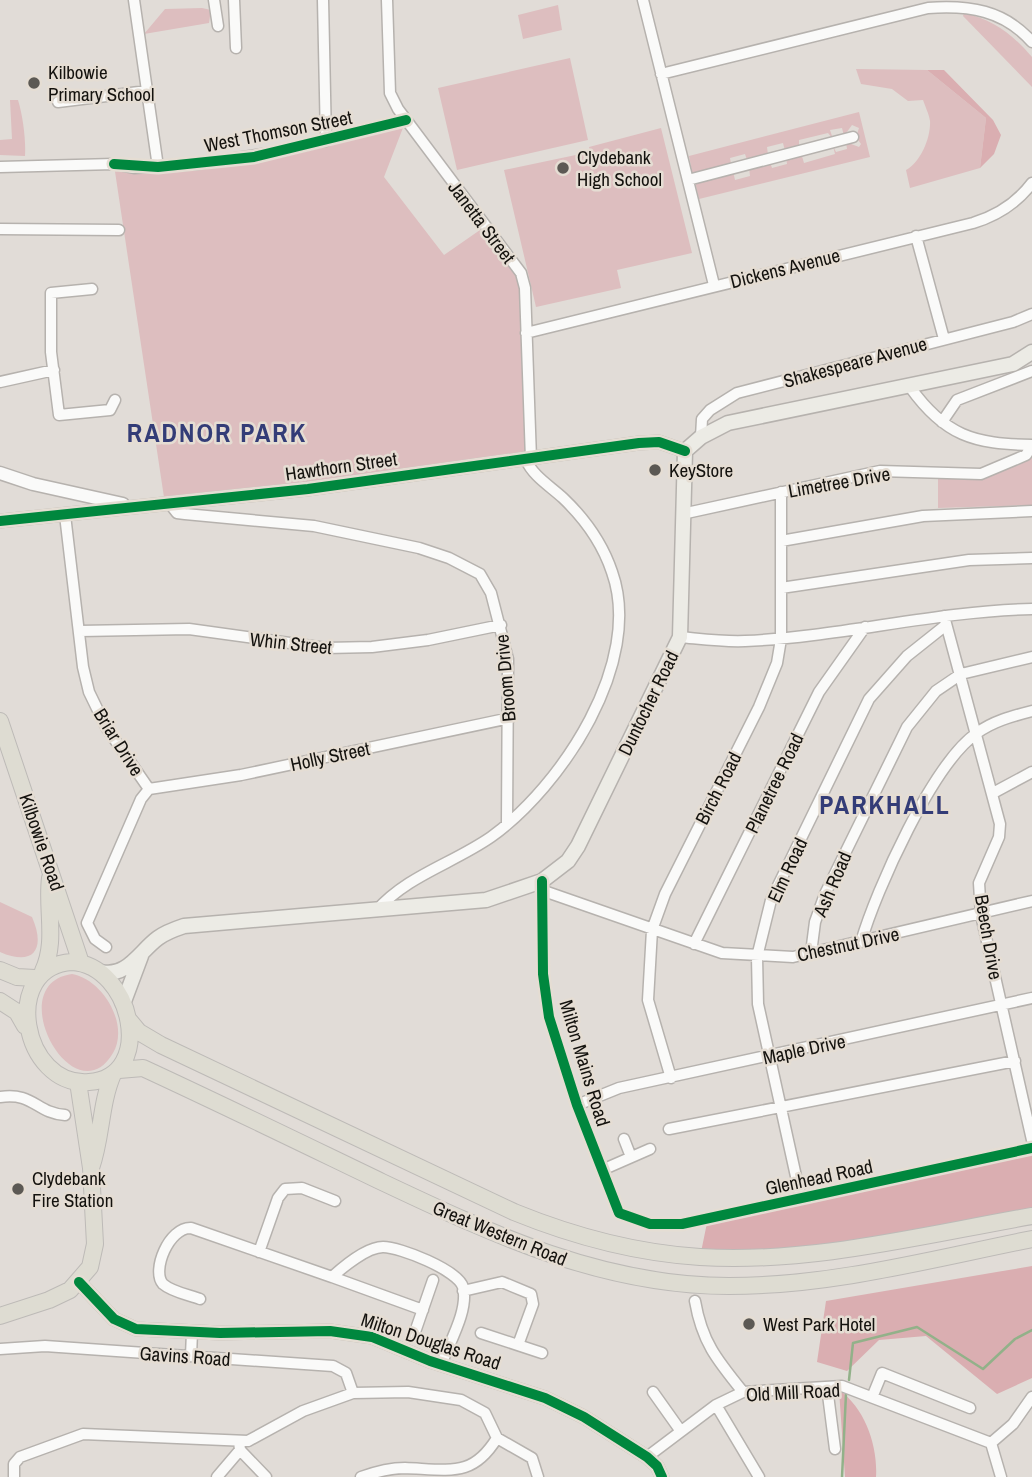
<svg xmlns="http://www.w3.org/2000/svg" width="1032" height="1477" font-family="'Archivo Narrow',sans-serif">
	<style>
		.green { fill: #ddbebf }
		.forest { fill: #daaeb1 }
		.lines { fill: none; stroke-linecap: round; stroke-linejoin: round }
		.stream { stroke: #92b189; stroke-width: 2.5 }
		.minor-casing { stroke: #b6b2ae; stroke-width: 13 }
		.tertiary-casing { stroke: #b6b2ae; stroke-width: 15 }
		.secondary-casing { stroke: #b6b2ae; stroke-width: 17 }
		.primary-casing { stroke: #bdbab7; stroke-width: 18 }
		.minor { stroke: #fafaf9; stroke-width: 10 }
		.tertiary { stroke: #fafaf9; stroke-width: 12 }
		.secondary { stroke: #ecebe5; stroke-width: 14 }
		.primary { stroke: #dedcd2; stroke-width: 16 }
		.cycleway-casing { stroke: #e5ddd3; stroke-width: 15 }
		.cycleway { stroke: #00873e; stroke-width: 10 }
		.poi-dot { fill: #5c5954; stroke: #e5ddd3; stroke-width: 2.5 }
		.labels { text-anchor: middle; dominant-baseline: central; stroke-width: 5; stroke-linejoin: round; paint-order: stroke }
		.poi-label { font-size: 19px; fill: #14120e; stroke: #e5ddd3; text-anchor: start }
		.street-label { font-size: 19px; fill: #14120e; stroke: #e5ddd3 }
		.district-label { font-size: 26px; font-weight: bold; letter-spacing: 2px; fill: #333c77; stroke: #e5ddd3 }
	</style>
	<rect width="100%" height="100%" fill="#e1dcd7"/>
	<path class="green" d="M558,5L562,30L523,39L518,15Z
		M202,8L211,10L209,23L144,34L165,9Z
		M964,13C994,20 1012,34 1032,57V87L963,16Z
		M570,58L588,140L457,170L438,88Z
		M856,69L927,70L986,118L980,168L910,188L906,170C921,162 931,137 930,121C929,114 925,106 923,100L908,101L892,89L861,84Z
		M10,100H18C23,116 26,140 25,156L0,155V140L12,139Z
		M859,112L870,157L699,199L695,182L733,171L735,180L750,176L749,167L770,162L772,168L787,164L786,157L801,153L804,163L835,154L833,146L836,152L847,149L846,142L859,147L861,144L856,137L859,128L852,125L844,136L842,128L830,130L833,139L828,133L799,140V147L785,151L783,143L767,147L768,155L747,160L745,154L730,158L731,164L696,173L692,172L689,156Z
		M406,120L384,177L444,255L480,230L521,273L531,459L165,504L114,165L197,164Z
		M661,128L692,253L617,270L621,288L536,307L504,170L590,152L589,147Z
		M1032,457V505L938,508V479L985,477Z
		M0,902L32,917C46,949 34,967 0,952Z
		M72,974C102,979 130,1024 113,1053C74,1119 0,984 72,974Z"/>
	<path class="forest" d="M927,70H944L993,120L1001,135L994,154L980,168L986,118Z
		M1032,1148V1216L818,1252L700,1257L708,1218Z
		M1032,1266V1378L997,1394L926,1336L879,1340L847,1371L817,1362L826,1301Z
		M839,1390C865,1408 878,1446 876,1477H845Z"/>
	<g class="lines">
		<path class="stream" d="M849,1380L853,1343L917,1327L983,1369L1015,1339L1032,1330
			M842,1477L846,1394"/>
		<defs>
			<path id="minor" d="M134,0L158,167
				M214,0L218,26
				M234,0L236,48
				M323,0L326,141
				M387,0L390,93L398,109L521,273L525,288L531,459
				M643,0L714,285
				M661,74L928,8C969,5 1004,10 1032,42
				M58,102L147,91
				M0,167L114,164L134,168L197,164L282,151L406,120
				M688,180L853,137
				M0,229L119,230
				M916,236L944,339
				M92,289L51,293V352L59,415L110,410L115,400
				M526,333L973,223C996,216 1017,203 1032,183
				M0,382L54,370
				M910,387C945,436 974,444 1032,445
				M942,422L957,400L1032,371
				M701,437L702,419L710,410L737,393L1013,322L1032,314
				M170,504L177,513L185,514L314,526L419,548L449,558L480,574L491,593L508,659L507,823
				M682,514L880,471L981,474L1026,455L1032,446
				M65,515L83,667L89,692L106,727L149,789L141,799L87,923L95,939L106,947
				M781,541L923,516L1032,511
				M781,588L969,560L1032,558
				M944,616L1000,824L999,837L979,883L981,915L1032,1140
				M80,631L189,629L326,648L372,647L428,640L501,625
				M680,637C702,639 723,642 745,641C841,637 935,611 1032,609
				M149,789L241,775L510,718
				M993,793L1032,772
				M542,881L543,974L549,1017L577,1105L619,1213L650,1224H682L1032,1148
				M544,891L722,953L793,957L1032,901
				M376,911C408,875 452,864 491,837C562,786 644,662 612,572C602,542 585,519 563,498C550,486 533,476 526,460
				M861,942C876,890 933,763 977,733C993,721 1013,716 1032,711
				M694,944L819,692L865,627
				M811,953L815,922L825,894L907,727L936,691L961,674L1032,657
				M671,1078L648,1000L652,930L665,894L759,707L777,663L781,639V492
				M0,1097C34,1092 36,1113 65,1115
				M577,1105L619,1088L1032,998
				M669,1129L1015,1061
				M624,1139L631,1157
				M602,1170L650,1149
				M801,1199L758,1004L757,957L771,900L869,699L907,656L946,625
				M259,1252L278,1198L285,1189L302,1188L335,1201
				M332,1277L423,1310
				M463,1291L502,1282L531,1294L533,1304L518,1345
				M200,1299C189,1295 172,1292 163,1284C151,1271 169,1227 191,1228L332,1277C343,1267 367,1247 383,1247C400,1247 458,1270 463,1287C469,1310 449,1343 441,1365
				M695,1301C702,1342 717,1360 743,1392
				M481,1333L542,1353
				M414,1335L433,1280
				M0,1349L45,1346L333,1366L346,1373L353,1393
				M191,1356L192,1332
				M827,1387L835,1449
				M653,1392L680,1430
				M873,1395L882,1373L970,1408
				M716,1405L759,1477
				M497,1438L532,1458L538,1477
				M239,1441L240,1450L266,1477
				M991,1443L1013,1424L1032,1397
				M991,1443L1001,1477
				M647,1457L716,1405L743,1392L842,1386L991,1443
				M14,1477V1464L20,1457L83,1434L248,1441L303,1411L353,1393L408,1392L461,1400L485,1413L497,1438
				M217,1477L240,1450
				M361,1477C375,1472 390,1468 405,1468C452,1470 473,1477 497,1438"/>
			<path id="tertiary" d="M0,473L33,484L123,504
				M0,521L308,489L639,443L659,442L685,451
				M79,1282L114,1319L136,1329L220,1333L330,1331L372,1337L430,1361L545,1398L584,1417L647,1457L657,1466L662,1477"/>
			<path id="secondary" d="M101,972C127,978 140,951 158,938C166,932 175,929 184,926L486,900L542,881L568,861L578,846L680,637L685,451L701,437L728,423L1013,364L1032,352
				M123,1004L141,956"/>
			<path id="primary" d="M0,721L81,963
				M72,962C132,965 157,1077 89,1082C22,1088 0,966 72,962Z
				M0,970L17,977L35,978
				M43,971C57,941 46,910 50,878
				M0,1001L17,1012L25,1026
				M129,1020L139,1032L161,1045L514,1212C573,1236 636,1253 700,1257C810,1264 923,1235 1032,1216
				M119,1070L143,1068C223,1105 303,1144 382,1182C494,1235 603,1286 729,1286C832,1286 932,1259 1032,1239
				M91,1168C102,1137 100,1104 113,1074
				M0,1316L49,1300L70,1290L90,1267L95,1244L91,1168L78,1082"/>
		</defs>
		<use href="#minor" class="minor-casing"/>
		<use href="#tertiary" class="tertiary-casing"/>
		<use href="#secondary" class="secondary-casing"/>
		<use href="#primary" class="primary-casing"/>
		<use href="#minor" class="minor"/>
		<use href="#tertiary" class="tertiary"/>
		<use href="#secondary" class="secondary"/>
		<use href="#primary" class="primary"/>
		<defs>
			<path id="cycleway" d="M114,164L158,167L254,157L406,120
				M0,521L308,489L639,443L659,442L685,451
				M542,881L543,974L549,1017L577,1105L619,1213L650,1224H682L1032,1148
				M79,1282L114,1319L136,1329L220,1333L330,1331L372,1337L430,1361L545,1398L584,1417L647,1457L657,1466L662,1477"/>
		</defs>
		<use href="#cycleway" class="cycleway-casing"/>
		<use href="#cycleway" class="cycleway"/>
	</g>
	<g class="poi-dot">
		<circle cx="34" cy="83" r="7"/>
		<circle cx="563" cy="168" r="7"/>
		<circle cx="655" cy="470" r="7"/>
		<circle cx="18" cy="1189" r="7"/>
		<circle cx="749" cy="1324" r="7"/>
	</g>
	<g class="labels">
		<g class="poi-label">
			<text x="48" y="72">Kilbowie<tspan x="48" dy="22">Primary School</tspan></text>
			<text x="577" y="157">Clydebank<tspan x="577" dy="22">High School</tspan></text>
			<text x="669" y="470">KeyStore</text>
			<text x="32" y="1178">Clydebank<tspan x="32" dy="22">Fire Station</tspan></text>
			<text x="763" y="1324">West Park Hotel</text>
		</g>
		<g class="street-label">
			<text transform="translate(278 131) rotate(-11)">West Thomson Street</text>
			<text transform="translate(482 222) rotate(53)">Janetta Street</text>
			<text transform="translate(785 268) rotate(-14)">Dickens Avenue</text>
			<text transform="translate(855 362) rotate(-15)">Shakespeare Avenue</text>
			<text transform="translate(341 466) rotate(-8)">Hawthorn Street</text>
			<text transform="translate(839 482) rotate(-10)">Limetree Drive</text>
			<text transform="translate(291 643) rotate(6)">Whin Street</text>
			<text transform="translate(505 678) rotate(-95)">Broom Drive</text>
			<text transform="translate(648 703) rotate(-64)">Duntocher Road</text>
			<text transform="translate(119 742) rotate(58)">Briar Drive</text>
			<text transform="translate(330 756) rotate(-12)">Holly Street</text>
			<text transform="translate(774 783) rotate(-64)">Planetree Road</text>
			<text transform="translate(718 788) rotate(-63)">Birch Road</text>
			<text transform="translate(42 842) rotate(71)">Kilbowie Road</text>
			<text transform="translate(787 870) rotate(-65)">Elm Road</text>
			<text transform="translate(832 884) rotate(-67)">Ash Road</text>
			<text transform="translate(989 937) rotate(80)">Beech Drive</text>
			<text transform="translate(848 944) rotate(-12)">Chestnut Drive</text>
			<text transform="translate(804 1049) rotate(-12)">Maple Drive</text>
			<text transform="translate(585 1063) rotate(73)">Milton Mains Road</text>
			<text transform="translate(819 1177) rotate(-12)">Glenhead Road</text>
			<text transform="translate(500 1233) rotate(22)">Great Western Road</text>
			<text transform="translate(431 1341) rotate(18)">Milton Douglas Road</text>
			<text transform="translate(185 1356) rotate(4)">Gavins Road</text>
			<text transform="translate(793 1392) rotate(-3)">Old Mill Road</text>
		</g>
		<g class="district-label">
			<text x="217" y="432">RADNOR PARK</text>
			<text x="885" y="804">PARKHALL</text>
		</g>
	</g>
</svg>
